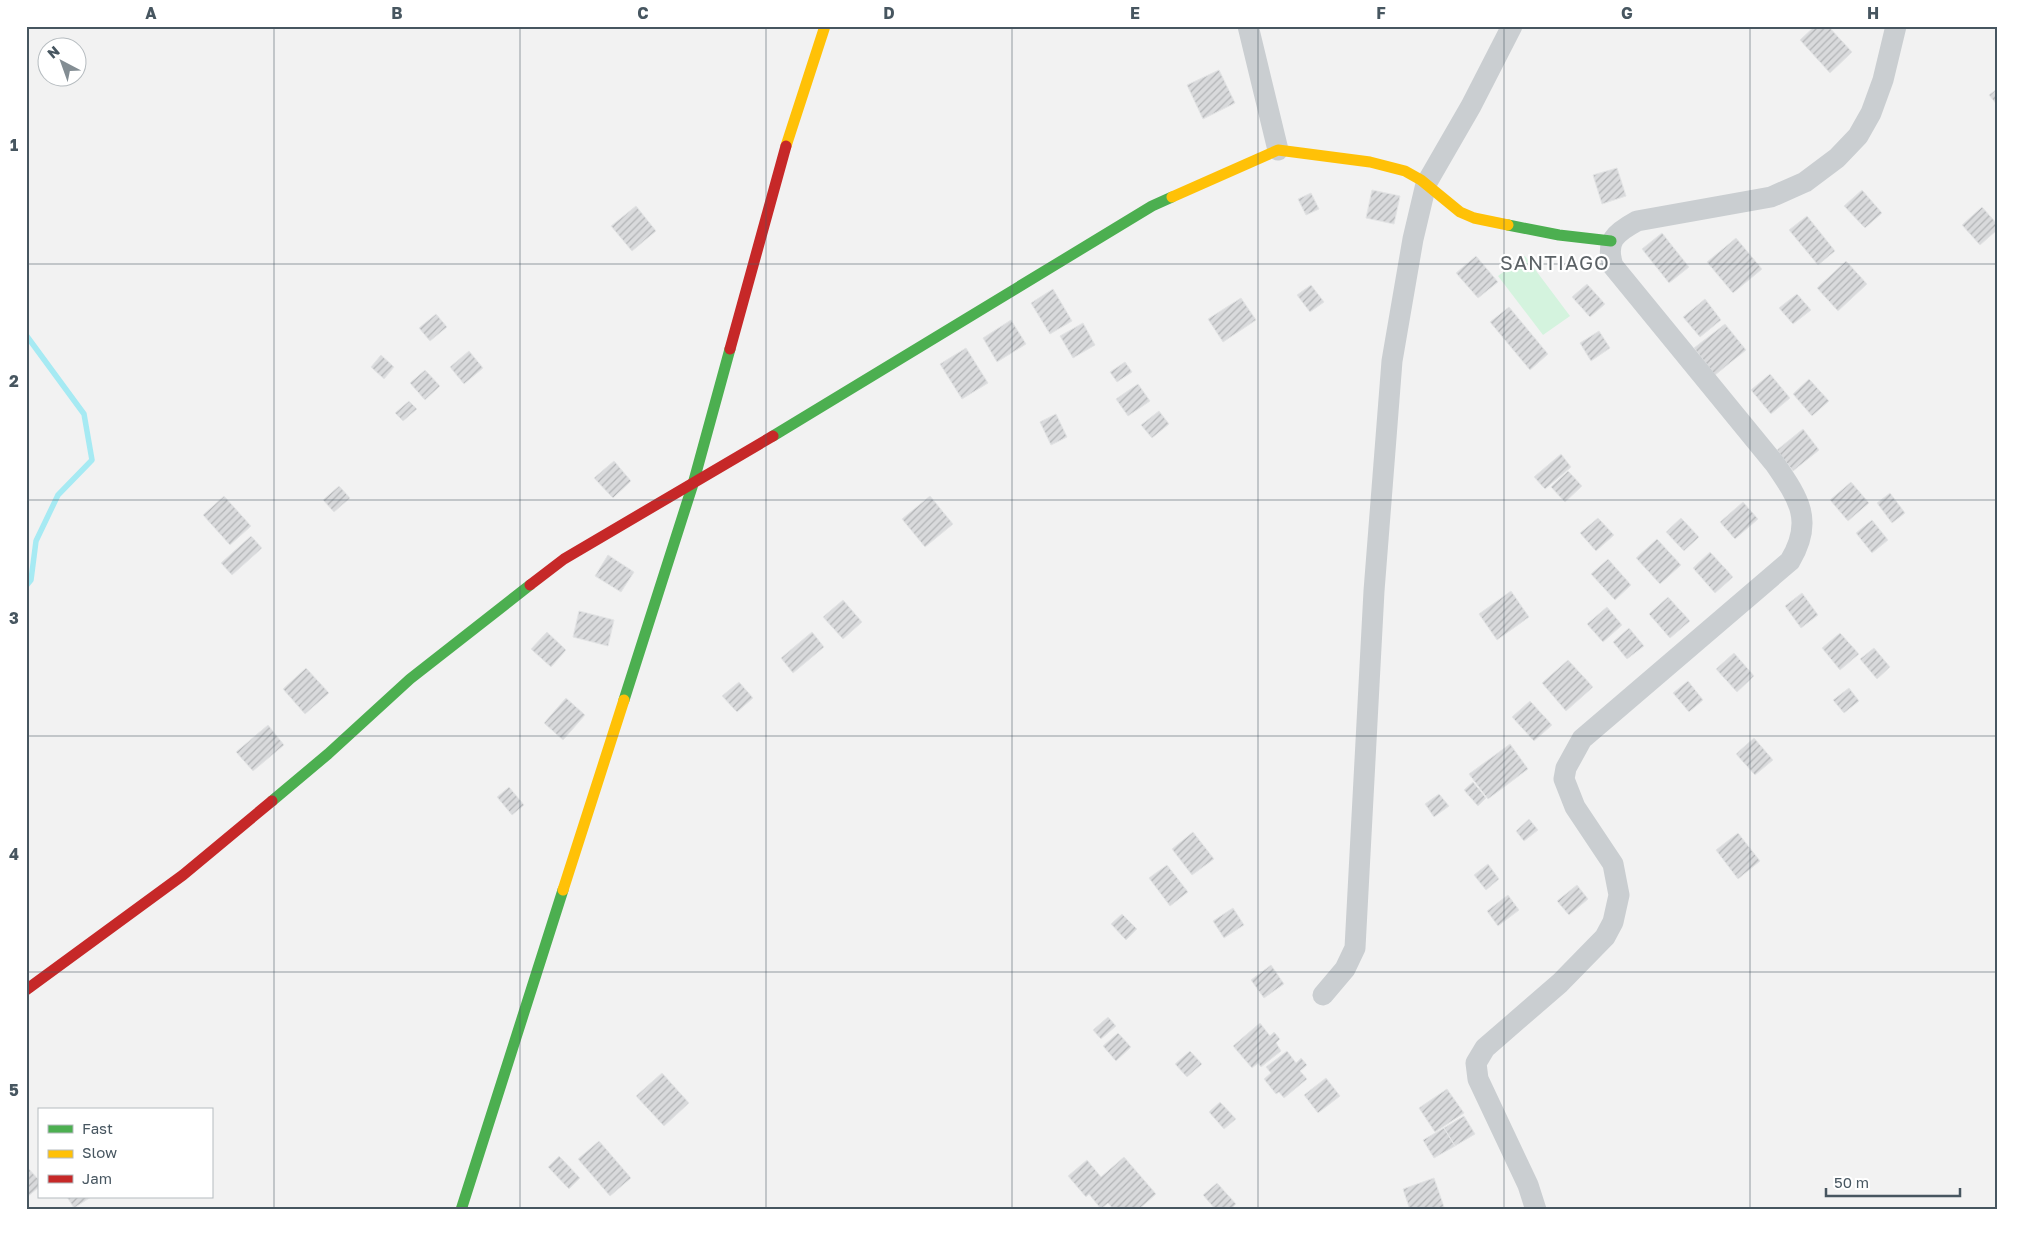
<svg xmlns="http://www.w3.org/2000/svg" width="2024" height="1236" font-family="'Golos Text',sans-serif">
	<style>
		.garden { fill: #d4f3de }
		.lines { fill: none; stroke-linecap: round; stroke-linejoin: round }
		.stream { stroke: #a6eaf3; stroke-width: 5.5 }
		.building { fill: url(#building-hatch); stroke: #e3e4e5 }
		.street { stroke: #caced1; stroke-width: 21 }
		.fast { stroke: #4caf50; stroke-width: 11 }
		.slow { stroke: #ffc107; stroke-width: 11 }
		.jam { stroke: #c62828; stroke-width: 11 }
		.grid { fill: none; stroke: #475660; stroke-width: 1; stroke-opacity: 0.55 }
		.labels { text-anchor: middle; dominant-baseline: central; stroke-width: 4.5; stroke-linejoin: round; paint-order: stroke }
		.quarter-label { font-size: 20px; letter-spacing: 1px; fill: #5c6266; stroke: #fff }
		.neatline { fill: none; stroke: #475660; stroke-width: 2 }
		.grid-label { font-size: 16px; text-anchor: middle; font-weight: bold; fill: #475660 }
	</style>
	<defs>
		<pattern id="building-hatch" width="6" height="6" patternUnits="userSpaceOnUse" patternTransform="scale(1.25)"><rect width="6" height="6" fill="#d9dadc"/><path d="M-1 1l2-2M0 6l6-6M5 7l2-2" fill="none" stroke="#b2b4b6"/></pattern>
	</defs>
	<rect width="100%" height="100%" fill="#f2f2f2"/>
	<path class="garden" d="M1525,256L1570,316L1543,335L1498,276Z"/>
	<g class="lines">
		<path class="stream" d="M26,335L84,414L92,460L58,495L36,541L31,580L26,586"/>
	</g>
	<path class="building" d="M1815,26H1828L1852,52L1830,73L1800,40Z
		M1219,70L1235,103L1203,119L1187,85Z
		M1998,88V106L1989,95Z
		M1617,168L1626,196L1602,204L1593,175Z
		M1372,190L1400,196L1394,224L1366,218Z
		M1862,190L1882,213L1865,228L1844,206Z
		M1311,193L1319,209L1306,215L1298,199Z
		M636,206L656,231L632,251L611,226Z
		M1982,207L1998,225V229L1980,245L1962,225Z
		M1807,216L1835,251L1818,265L1789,230Z
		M1662,233L1689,267L1669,283L1642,249Z
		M1736,238L1762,269L1733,293L1707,262Z
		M1476,256L1498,282L1478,298L1456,273Z
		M1846,261L1867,284L1838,311L1817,288Z
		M1587,284L1605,304L1590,317L1572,297Z
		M1311,285L1324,302L1310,312L1297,295Z
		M1053,289L1072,321L1050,334L1031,303Z
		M1797,294L1811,310L1793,324L1779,308Z
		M1241,298L1256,320L1223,342L1208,319Z
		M1705,299L1721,320L1700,337L1683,317Z
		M1509,307L1548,354L1530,370L1490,322Z
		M436,314L447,327L430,341L419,328Z
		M1011,320L1026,344L997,362L983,338Z
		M1083,323L1095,345L1073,358L1060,336Z
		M1725,324L1746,350L1715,375L1694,348Z
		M1599,331L1610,348L1591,361L1580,343Z
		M966,348L988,383L962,399L940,364Z
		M469,351L483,368L464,384L450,367Z
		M381,355L394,367L384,379L371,367Z
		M1125,362L1132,372L1117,382L1110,372Z
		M425,370L440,386L425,400L410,383Z
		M1770,374L1790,398L1771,414L1751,390Z
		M1809,379L1829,401L1812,416L1793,394Z
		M1138,384L1150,401L1128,416L1116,399Z
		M409,401L417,409L403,421L395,413Z
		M1159,411L1169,424L1152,438L1141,425Z
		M1056,414L1067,437L1051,445L1040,422Z
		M1803,429L1819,450L1793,471L1777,450Z
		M1561,454L1571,467L1545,489L1534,477Z
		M614,461L631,481L613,498L594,478Z
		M1568,471L1582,486L1565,502L1551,487Z
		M1851,482L1869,503L1848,521L1830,500Z
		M339,486L350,498L334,512L323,500Z
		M1890,493L1905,513L1892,523L1877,503Z
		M224,496L251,526L230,545L203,515Z
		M930,496L953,524L925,547L902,519Z
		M1743,502L1758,519L1735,539L1720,522Z
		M1598,518L1614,535L1596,551L1580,533Z
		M1681,518L1699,537L1684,551L1666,532Z
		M1872,520L1888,540L1872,553L1856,533Z
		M251,536L262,548L232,575L221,563Z
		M1657,539L1681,565L1660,584L1636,558Z
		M1710,552L1733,577L1715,593L1693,568Z
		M608,555L634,572L621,592L595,576Z
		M1608,559L1631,585L1615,600L1591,574Z
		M1511,591L1529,617L1497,640L1479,614Z
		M1802,593L1818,615L1801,628L1785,606Z
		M1668,597L1690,621L1670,638L1649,614Z
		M843,600L862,622L843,639L823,617Z
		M1607,607L1622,625L1603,642L1587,624Z
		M579,611L614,620L608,646L573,637Z
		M1629,628L1644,646L1627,659L1613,642Z
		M547,632L566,650L551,667L531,649Z
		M812,632L824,647L793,673L781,658Z
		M1840,633L1859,654L1840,670L1822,648Z
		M1874,648L1890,667L1877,679L1860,659Z
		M1734,653L1754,676L1737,692L1716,669Z
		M1568,660L1593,687L1566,711L1542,683Z
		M306,668L329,693L305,714L283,689Z
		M1688,681L1703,700L1689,712L1673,693Z
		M739,682L753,698L737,712L722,696Z
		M1849,688L1859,701L1844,713L1833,700Z
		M566,698L585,715L563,740L544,723Z
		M1530,701L1552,725L1534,741L1512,717Z
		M268,725L284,745L253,771L236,752Z
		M1754,738L1773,760L1755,775L1736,754Z
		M1510,744L1528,769L1488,799L1469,774Z
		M1473,782L1486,798L1478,806L1464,790Z
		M509,787L524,805L512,815L497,797Z
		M1439,794L1449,806L1434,817L1425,804Z
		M1529,819L1538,830L1524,841L1516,831Z
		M1193,832L1214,859L1192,875L1172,849Z
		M1738,833L1760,861L1738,879L1716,850Z
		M1488,864L1499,879L1486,890L1474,875Z
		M1167,865L1188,892L1170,906L1149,878Z
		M1577,885L1588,899L1569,915L1557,901Z
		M1508,895L1519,910L1498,926L1487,911Z
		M1233,908L1244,925L1224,938L1213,921Z
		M1122,914L1137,929L1126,940L1111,924Z
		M1271,965L1284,984L1264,998L1251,980Z
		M1108,1017L1116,1026L1101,1039L1093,1030Z
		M1260,1023L1270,1036L1274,1032L1280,1039L1276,1043L1281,1051L1261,1067L1258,1063L1252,1068L1233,1046Z
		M1118,1033L1131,1047L1116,1061L1103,1046Z
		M1190,1051L1202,1064L1187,1077L1175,1064Z
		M1287,1051L1296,1063L1301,1058L1307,1065L1300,1071L1307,1079L1284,1098L1279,1092L1276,1094L1264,1079L1271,1073L1266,1067Z
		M662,1073L689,1103L664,1126L636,1096Z
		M1326,1078L1340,1096L1318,1113L1304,1095Z
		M1447,1089L1464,1113L1435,1132L1419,1108Z
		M1220,1102L1236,1119L1224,1129L1209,1112Z
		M1464,1116L1475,1134L1455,1146L1444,1128Z
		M1444,1128L1455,1146L1434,1158L1423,1140Z
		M599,1141L631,1178L610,1196L578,1159Z
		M559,1156L580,1178L569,1189L548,1167Z
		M1124,1157L1156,1194L1138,1210H1114L1108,1203L1101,1209L1089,1194L1086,1197L1068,1176L1087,1160L1101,1177Z
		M26,1166L39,1180V1187L26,1198Z
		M1434,1178L1445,1210H1410L1403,1189Z
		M1217,1183L1236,1204L1230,1210H1216L1203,1195Z
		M67,1197H91L74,1208Z"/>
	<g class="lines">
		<path class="street" d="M1248,26L1278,150
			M1323,995L1345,969L1355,948L1374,591L1392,361L1413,239L1426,184L1471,106L1512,26
			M1536,1210L1528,1185L1478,1079L1476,1063L1485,1048L1560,983L1605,937L1613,922L1619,895L1613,864L1575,807L1564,779L1566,768L1582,739L1790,561C1814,521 1799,499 1775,464L1613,266C1605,241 1615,233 1637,221L1771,197L1805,182L1837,158L1858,136L1871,113L1883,80L1896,26"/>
		<path class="fast" d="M1508,225L1559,235L1611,241
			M773,436L1152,206L1172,197
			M624,700L693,484L730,349
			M272,801L328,754L410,679L530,585
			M461,1210L563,890"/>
		<path class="slow" d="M786,146L825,26
			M1172,197L1278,150L1370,162L1405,171L1421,180L1460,212L1474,218L1508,225
			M563,890L624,700"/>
		<path class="jam" d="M730,349L786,146
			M530,585L564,559L773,436
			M26,990L183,875L272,801"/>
	</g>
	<path class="grid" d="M274,26V1210M520,26V1210M766,26V1210M1012,26V1210M1258,26V1210M1504,26V1210M1750,26V1210M26,264H1998M26,500H1998M26,736H1998M26,972H1998"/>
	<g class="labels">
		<g class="quarter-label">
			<text x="1555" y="262">SANTIAGO</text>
		</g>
	</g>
	<rect width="2024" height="1236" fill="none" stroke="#ffffff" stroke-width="55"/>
	<rect x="38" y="1108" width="175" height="90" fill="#ffffff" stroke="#b5bbbf"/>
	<rect x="48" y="1125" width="25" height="8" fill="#4caf50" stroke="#b5bbbf"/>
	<text x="82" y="1134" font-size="15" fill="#475660">Fast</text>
	<rect x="48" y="1150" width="25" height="8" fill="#ffc107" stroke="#b5bbbf"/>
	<text x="82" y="1158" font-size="15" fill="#475660">Slow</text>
	<rect x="48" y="1175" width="25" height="8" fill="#c62828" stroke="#b5bbbf"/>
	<text x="82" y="1184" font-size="15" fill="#475660">Jam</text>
	<g transform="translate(62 62) rotate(319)"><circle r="24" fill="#ffffff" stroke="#b5bbbf"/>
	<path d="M0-4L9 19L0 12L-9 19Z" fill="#838d93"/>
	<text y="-8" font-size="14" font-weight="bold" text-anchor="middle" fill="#475660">N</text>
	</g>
	<path d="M1826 1188v8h134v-8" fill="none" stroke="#475660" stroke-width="2.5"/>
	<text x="1834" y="1188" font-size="15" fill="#475660" stroke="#ffffff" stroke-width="4" paint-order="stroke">50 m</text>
	<rect x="28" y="28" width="1968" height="1180" class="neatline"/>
	<g class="grid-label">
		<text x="151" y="19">A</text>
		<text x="397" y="19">B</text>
		<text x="643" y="19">C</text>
		<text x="889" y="19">D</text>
		<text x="1135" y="19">E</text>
		<text x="1381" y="19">F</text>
		<text x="1627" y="19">G</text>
		<text x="1873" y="19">H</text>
		<text x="14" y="151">1</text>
		<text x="14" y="387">2</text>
		<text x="14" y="624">3</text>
		<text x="14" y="860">4</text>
		<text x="14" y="1096">5</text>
	</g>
</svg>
